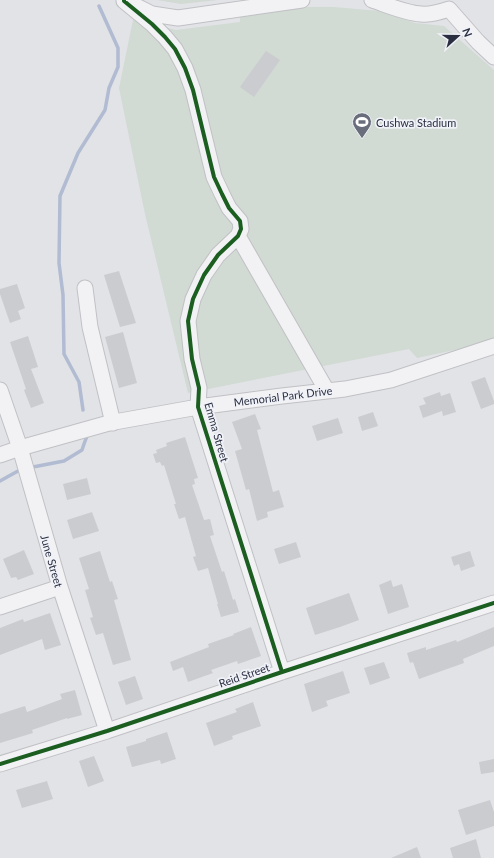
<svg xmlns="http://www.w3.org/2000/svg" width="494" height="858" font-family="Lato,sans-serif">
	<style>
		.green { fill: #d1dad3 }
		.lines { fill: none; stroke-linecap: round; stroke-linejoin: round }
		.stream { stroke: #b1bbd2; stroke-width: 3.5 }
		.building { fill: #cbcccf }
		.minor-casing { stroke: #c0c1c5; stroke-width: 17 }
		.minor { stroke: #f2f2f4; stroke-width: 15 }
		.cycleway-casing { stroke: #f0f2f7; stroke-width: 6 }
		.cycleway { stroke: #1b5e20; stroke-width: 4 }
		.labels { text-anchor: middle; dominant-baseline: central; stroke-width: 3.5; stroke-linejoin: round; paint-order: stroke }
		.poi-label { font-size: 11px; fill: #292e41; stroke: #f0f2f7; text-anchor: start }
		.street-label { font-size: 11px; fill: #292e41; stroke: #f0f2f7 }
	</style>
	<rect width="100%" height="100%" fill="#e2e3e7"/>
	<path class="green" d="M157,0H218L181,4Z
		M301,7H333L380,11L415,23L444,26L494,70V339L483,344L417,358L409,349L188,393L145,214L119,88L133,20L176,30L240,22V17Z"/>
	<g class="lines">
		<path class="stream" d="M83,410L79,382L64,354L63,295L59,263L60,196L78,153L105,110L109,88L118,67V48L99,6
			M33,467L64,461L82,450L84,444L87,436
			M0,481L18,471"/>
	</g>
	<path class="building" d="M266,51L280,60L254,97L240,87Z
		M119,271L136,323L120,327L104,275Z
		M17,284L25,308L18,311L21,319L10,323L0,294V289Z
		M123,332L137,383L119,388L105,337Z
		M28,336L38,367L31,369L44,403L31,408L24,390L26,389L10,342Z
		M485,377L494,401V404L481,409L471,382Z
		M440,392L441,396L450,393L456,412L443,416L442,411L423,418L419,406L426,404L423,398Z
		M373,412L378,426L362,431L358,417Z
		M255,414L261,429L257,430L273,492L279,490L284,507L267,512L268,517L257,521L249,489L246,490L235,451L242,449L232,422Z
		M338,418L343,433L317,441L312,426Z
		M185,437L198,478L194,479L195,484L192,485L204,520L210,519L214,535L210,536L222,572L224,571L233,600L235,599L239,612L221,617L217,604H218L208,568L198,571L193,557L196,556L185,517L179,519L174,504H176L164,465L162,466L160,462L156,463L153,454L157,453L156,450L167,446L166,443Z
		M87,478L91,494L67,500L63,484Z
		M92,512L99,531L73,539L67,520Z
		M296,542L301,557L279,564L274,549Z
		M24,550L34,574L18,580L16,577L11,578L3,559Z
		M100,551L110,582L112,581L118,599L114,600L131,660L113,665L103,633L96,635L90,618L93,617L85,590L89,589L79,558Z
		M470,551L475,566L461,571L459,564L454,566L451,557Z
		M391,580L393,587L402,584L409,607L388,614L379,585Z
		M349,593L359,620L340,627L315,635L306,608Z
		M50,613L61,645L45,650L42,639L0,655V628L23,619L24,622Z
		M251,627L261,656L238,664L237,661L211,670L213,673L188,682L183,667L173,671L170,662L209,647L208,644L234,635L233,634Z
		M494,627V646L463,659L464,663L419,679L413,662L410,663L407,653L426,647V650L456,640L457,642Z
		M384,662L390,678L370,685L364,668Z
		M343,671L350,693L326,701L328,706L312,712L304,684Z
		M135,676L143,699L126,705L118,682Z
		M75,690L82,715L67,719V718L32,730L33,733L0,743V714L25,706L27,712L62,699L60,694Z
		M253,702L261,726L232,736L233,739L214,746L206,723L237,712L235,709Z
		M167,732L176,759L161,764L160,760L132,767L126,747L146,741V739Z
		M94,756L104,781L88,787L79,761Z
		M494,759V772L481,774L479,762Z
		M47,781L53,799L22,808L16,790Z
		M490,800L494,812V826L466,835L458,810Z
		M476,839L481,858H453L450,848Z
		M417,847L421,858H391Z"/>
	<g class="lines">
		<defs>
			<path id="minor" d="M124,0V1L152,24L165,37L175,49L185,68L193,90L214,177L222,194L229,208L240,221L241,229L238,236L218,255L204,275L193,299L188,321L192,359L199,388L198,407L282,672
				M372,0C387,5 405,13 421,14C431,15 440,12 449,9L478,42L494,57
				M138,7L152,14L178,18L302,0
				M238,236L327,391
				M85,288L90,327L113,423
				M0,390L20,448L60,587L107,731
				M0,455L20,448L109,423L198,407L282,396L345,389L391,380L494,346
				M0,607L60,587
				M0,764L107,731L282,672L494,603"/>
		</defs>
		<use href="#minor" class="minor-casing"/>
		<use href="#minor" class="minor"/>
		<defs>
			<path id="cycleway" d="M124,0V1L152,24L165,37L175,49L185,68L193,90L214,177L222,194L229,208L240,221L241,229L238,236L218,255L204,275L193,299L188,321L192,359L199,388L198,407L282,672
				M0,764L107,731L282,672L494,603"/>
		</defs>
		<use href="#cycleway" class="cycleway-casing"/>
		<use href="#cycleway" class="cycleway"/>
	</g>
	<defs>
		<symbol id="stadium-pin" viewBox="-11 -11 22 30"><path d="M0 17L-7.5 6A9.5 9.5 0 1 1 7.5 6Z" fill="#6a6d7b" stroke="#f0f2f7"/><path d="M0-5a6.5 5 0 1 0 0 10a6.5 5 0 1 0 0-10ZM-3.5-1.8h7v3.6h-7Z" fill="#fff"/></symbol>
	</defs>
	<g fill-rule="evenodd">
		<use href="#stadium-pin" x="351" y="111" width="22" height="30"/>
	</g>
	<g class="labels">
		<g class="poi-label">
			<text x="376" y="122">Cushwa Stadium</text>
		</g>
		<g class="street-label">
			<text transform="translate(283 396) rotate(-7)">Memorial Park Drive</text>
			<text transform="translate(217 432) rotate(74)">Emma Street</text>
			<text transform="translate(52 561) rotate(74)">June Street</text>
			<text transform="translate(244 675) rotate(-19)">Reid Street</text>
		</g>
	</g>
	<g transform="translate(458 36) rotate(69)" stroke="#f0f2f7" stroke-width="3" paint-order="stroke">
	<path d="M0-3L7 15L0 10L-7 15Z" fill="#292e41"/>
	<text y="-6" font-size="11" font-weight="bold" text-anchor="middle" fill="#292e41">N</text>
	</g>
</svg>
